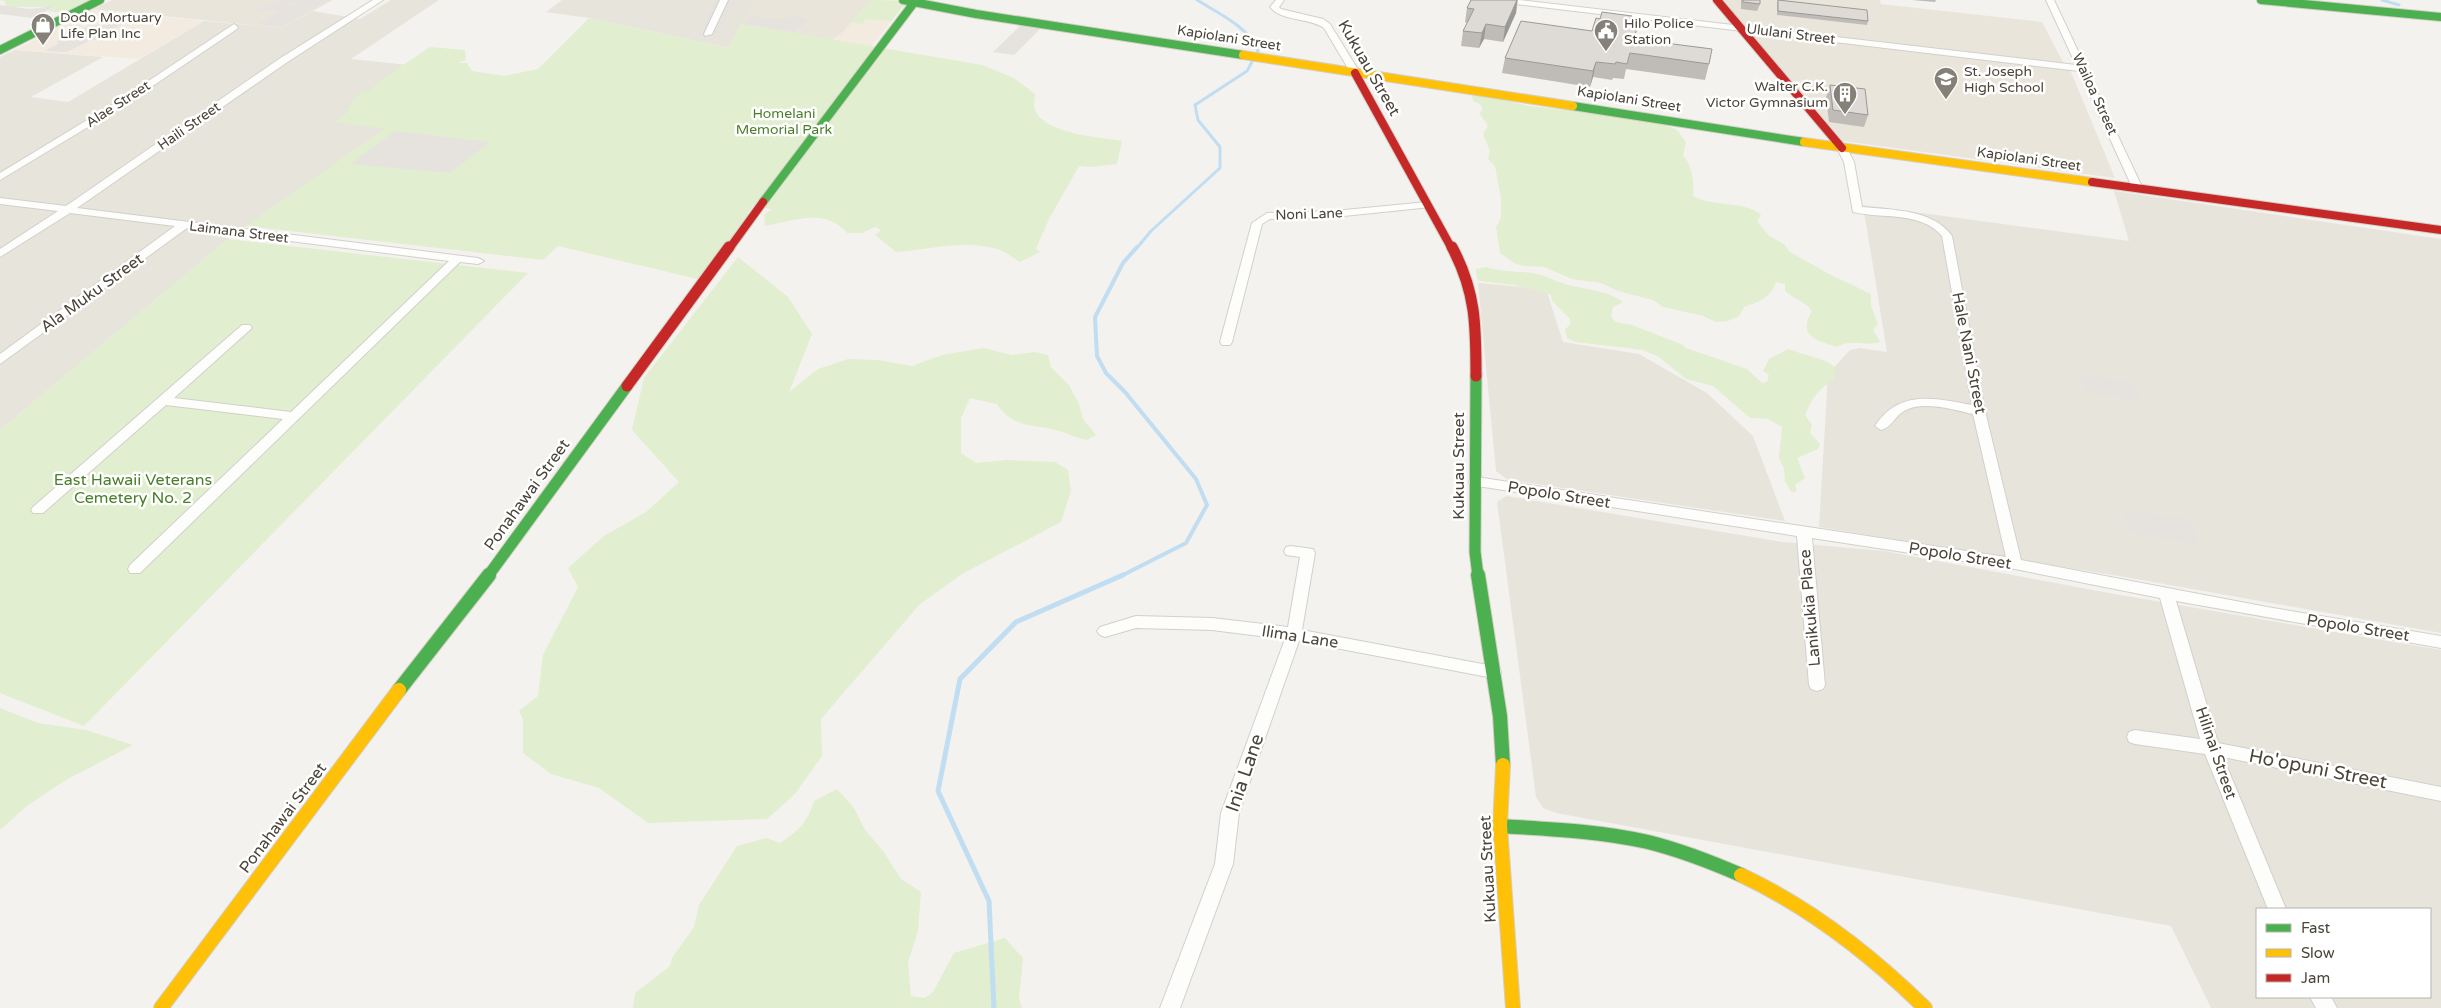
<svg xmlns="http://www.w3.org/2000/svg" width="2441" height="1008" font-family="'Varela Round',sans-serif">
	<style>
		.residential { fill: #e7e4dc; fill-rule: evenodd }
		.commercial { fill: #f3ebdf }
		.education { fill: #eae5da }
		.green { fill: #e1eecf }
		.parking { fill: #e6e3df }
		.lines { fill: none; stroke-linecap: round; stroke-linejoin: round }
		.stream-far2 { stroke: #c0ddf1; stroke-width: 3 }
		.stream-far1 { stroke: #c0ddf1; stroke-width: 4 }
		.stream { stroke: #c0ddf1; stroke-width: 5 }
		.street-casing { stroke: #d2d0cb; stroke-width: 2 }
		.fast-far2-casing { stroke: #d3cfc5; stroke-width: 10 }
		.fast-far1-casing { stroke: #d3cfc5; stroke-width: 13 }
		.fast-casing { stroke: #d3cfc5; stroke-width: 16 }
		.slow-far1-casing { stroke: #d3cfc5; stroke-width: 10 }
		.slow-casing { stroke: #d3cfc5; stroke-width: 16 }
		.jam-far1-casing { stroke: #d3cfc5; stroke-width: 10 }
		.jam-casing { stroke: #d3cfc5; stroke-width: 13 }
		.street { fill: #fdfdfc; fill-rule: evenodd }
		.fast-far2 { stroke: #4caf50; stroke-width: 8 }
		.fast-far1 { stroke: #4caf50; stroke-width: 11 }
		.fast { stroke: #4caf50; stroke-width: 14 }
		.slow-far1 { stroke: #ffc107; stroke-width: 8 }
		.slow { stroke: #ffc107; stroke-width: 14 }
		.jam-far1 { stroke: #c62828; stroke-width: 8 }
		.jam { stroke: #c62828; stroke-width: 11 }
		.wall { fill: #bfbcb8 }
		.shaded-wall { fill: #9b9996 }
		.building { fill: #dedbd6; stroke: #9b9996 }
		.labels { text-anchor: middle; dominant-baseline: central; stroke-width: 5; stroke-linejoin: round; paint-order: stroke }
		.far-poi-label { font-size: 14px; fill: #4b4439; stroke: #fff; text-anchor: start }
		.far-street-label { font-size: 14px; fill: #4b4439; stroke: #fff }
		.far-park-label { font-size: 14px; fill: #4a7f2a; stroke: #fff }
		.street-label { font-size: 16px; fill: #4b4439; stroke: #fff }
		.park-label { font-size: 16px; fill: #4a7f2a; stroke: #fff }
		.near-street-label { font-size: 19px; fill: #4b4439; stroke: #fff }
	</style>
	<rect width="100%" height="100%" fill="#f4f2ee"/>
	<path class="residential" d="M391,0H439L351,59L467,71L228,239L0,430V57L15,50L103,57L31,97L68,102L204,21L281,28L313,11L360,19Z
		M562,0H754L729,48L589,18L546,12Z
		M2114,191L2441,239V633L2119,576L1819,527L1828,374L1850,350L1860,348L1887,352L1863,205L2129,241Z
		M1478,283L1546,289L1563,342L1639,354L1707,393L1753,436L1785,521L1508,480L1496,471Z
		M1506,496L1783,542L1884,551L2109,593L2441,650V1008H2211L2171,926L1556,813L1543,808L1536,797L1497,502ZM2257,909H2430V997H2257Z"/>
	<path class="commercial" d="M871,0L907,1L872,46L832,40L844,31Z
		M94,9L204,21L139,59L15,50Z"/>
	<path class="education" d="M112,0H333L281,28L94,9Z
		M754,0H871L844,31L832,40L741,24Z
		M1723,0H1880L1881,4L2042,22L2064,64L2071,72L2115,178L1843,141Z"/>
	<path class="green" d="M0,0H91L65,13L47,11L55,7H7L4,1Z
		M871,0L907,1L891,21L866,19L862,24L851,23Z
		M589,18L728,48L741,24L982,65L1014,78L1035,94C1035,98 1033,105 1035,110C1045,134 1098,137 1122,141L1117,164L1091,167L1079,166L1049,219L1036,249L1040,252L1020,262C1013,258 1005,251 997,249C963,239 930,250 896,252L875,235L881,230L875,227L862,233H847C826,207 792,221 765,226L764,215L772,209L753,206L702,280L558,246L543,260L246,226L384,129L335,122L348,111L353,100L361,92L370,90L384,78L430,47L465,50L466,60L457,63H467L472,71L505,76L538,69Z
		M1477,94L1529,106L1610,115L1664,124L1677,130L1686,142L1683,156C1692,164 1695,185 1693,196C1715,208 1744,200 1761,215L1757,221L1769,236L1784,244L1790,252L1829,274L1871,294V305L1878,324L1873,330L1880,342C1865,347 1852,338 1837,347C1817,341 1797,336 1812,311C1805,301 1794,299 1785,291V284L1776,282C1771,297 1760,302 1744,307L1739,316L1728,321L1716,322L1703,316L1663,307L1653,300L1618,291L1601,283L1572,279L1544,267L1523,266L1514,263L1500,253L1496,227L1501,218V199L1495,166L1488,159L1490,151L1483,134L1488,126L1480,114L1482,109L1481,105L1473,101L1472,96Z
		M228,239L528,273L84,726L0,693V430Z
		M738,257L788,297L812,334L789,392L818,369L848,359L878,360L912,366L942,355L984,348L1011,355L1035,352L1048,355L1051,367L1069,385L1079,404L1083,419L1096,435L1087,440C1076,438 1067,433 1056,430C1032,424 1012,428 997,404L970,398L961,418V453L976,463L1007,460L1055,462L1068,470L1071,491L1061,522L962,574L919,605L821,719L822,756L795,794L767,819L648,823L599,788L551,774L523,753V719L519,711L538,696L543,655L578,587L568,568L604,536L646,512L679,482L632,430L644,378Z
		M1486,267C1501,272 1516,271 1532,273C1544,275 1553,280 1565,284C1585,290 1605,289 1623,302L1613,307L1611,316L1615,322L1632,325L1683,345L1686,348L1747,369L1762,383L1767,382L1769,375L1763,371L1769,359L1788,349C1804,355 1820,357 1834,366L1835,379C1819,388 1812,398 1805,415L1812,425L1810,433L1820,444L1818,449L1797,458L1805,478L1795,485L1797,491L1792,493L1785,481L1784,468L1779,458L1782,427L1768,419L1750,418L1713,386L1686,379L1659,357L1643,350L1576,342L1567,338L1565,330L1570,324V319L1552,301L1551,295L1515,285L1480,281L1477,279L1476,269Z
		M0,708L38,723L86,730L133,745L64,781L27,806L0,830Z
		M837,789L854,808L865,830L883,851L901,879L921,892L918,931L908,963L911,996L925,998L933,992L954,953L1005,938L1023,958L1019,999L1022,1008H633L635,993L670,966L672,958L694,927L699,905L737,846L767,838L780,843C798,832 808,821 814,801Z"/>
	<path class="parking" d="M271,0H329L322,1L326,2L280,27L257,24L282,11L258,10L261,8L274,2L290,3L286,5L290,6L295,3Z
		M715,0H735L719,34L696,35L698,30H702Z
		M0,5L29,9L56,6L32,18L0,14Z
		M122,16L134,17L95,40H91L67,52L45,51L59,43L56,42L91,25L103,26Z
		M755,16L779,19L793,16L810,19L795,32L742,24Z
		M1021,25L1041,28L1014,55L993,52Z
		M395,131L490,142L450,173L350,164Z
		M2078,374L2134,382L2141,401L2085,392Z
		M2123,509L2191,520L2199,545L2130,533Z"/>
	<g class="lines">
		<path class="stream-far2" d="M2382,0L2399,5
			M1136,249L1151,231L1220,168V147L1198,120L1195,105L1247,71L1258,51C1249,27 1218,13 1197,0"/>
		<path class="stream-far1" d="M1121,576L1186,543L1207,505L1196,479L1125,392L1106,373L1097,356L1095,317L1123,263L1137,247"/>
		<path class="stream" d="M994,1008L989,901L938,791L960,679L1016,622L1123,575"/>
		<defs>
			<path id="street" d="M373,0H383L286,63L77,208L478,258L484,261L478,264L460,262L140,573H130L128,569L130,565L283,419L166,405L43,513H33L31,510L33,507L242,325H250L252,328L174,398L291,412L449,261L187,228L0,364V354L175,226L70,213L0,257V249L58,211L0,204V198L66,206L279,59Z
				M720,0H728L712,34L705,36L704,34Z
				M1276,0H1284L1279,7L1281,9L1323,19L1330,24L1360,73L1358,75H1352L1324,28C1308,17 1282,22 1270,7Z
				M1494,0H1519L2076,65L2046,0H2054L2143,189L2138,192L2133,189L2079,71L1498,2Z
				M234,24L238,27L237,29L126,104L0,180V173L120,100Z
				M1842,145L1846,146L1854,162L1862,207C1892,210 1933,209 1952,236L1985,411L2021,560L2267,607L2441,636V648L2176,601L2218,743L2441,787V801L2223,757L2286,909H2268L2205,754L2135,744L2129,742L2127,737L2129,732L2135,730L2200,739L2160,598L2015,569L1812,538L1825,685L1823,689L1817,691L1811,689L1809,685L1797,536L1471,485L1469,482L1471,479L1476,477L2006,557L1973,414C1954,410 1923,400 1904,411C1895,416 1891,428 1881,430L1875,426C1899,389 1935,398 1972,405L1942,236C1921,211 1882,219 1853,212L1844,162L1837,148Z
				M1427,202L1432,205L1431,207L1334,217L1270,219L1262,224L1232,342L1230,345H1222L1220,342L1252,223L1267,213L1334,211Z
				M1291,546L1313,549L1315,553L1302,630L1493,666L1499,668L1501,672L1499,676L1493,678L1299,641L1239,813L1233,864L1180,1008H1160L1215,864L1221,813L1285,639L1212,630L1136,628L1105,637L1100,635L1097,631L1100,627L1136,616L1212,618L1288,627L1300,557L1286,555L1284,551L1286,547Z
				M2310,997H2331L2337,1008H2316Z"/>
			<path id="fast-far2" d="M903,0L976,14L1243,55
				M2261,0L2441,17
				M0,50L100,0
				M1573,106L1804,142
				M763,202L916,0"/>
			<path id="fast-far1" d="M1476,376L1475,552L1478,576
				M488,576L627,386"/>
			<path id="fast" d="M1478,575L1500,716L1503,765
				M399,690L489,575
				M1500,826C1549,829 1599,831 1648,842C1680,850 1711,862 1741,875"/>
			<path id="slow-far1" d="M1243,55L1573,106
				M1804,142L2092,182"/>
			<path id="slow" d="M1503,765L1500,826L1513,1008
				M1741,875C1811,908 1870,954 1925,1008
				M161,1008L399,690"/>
			<path id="jam-far1" d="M1717,0L1842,148
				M1355,73L1452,249
				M2092,182L2441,230
				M729,249L763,202"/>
			<path id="jam" d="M1452,247C1476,292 1476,326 1476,376
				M627,386L729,247"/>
		</defs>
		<use href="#street" class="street-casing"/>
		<use href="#fast-far2" class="fast-far2-casing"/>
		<use href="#fast-far1" class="fast-far1-casing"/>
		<use href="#fast" class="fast-casing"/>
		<use href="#slow-far1" class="slow-far1-casing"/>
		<use href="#slow" class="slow-casing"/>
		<use href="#jam-far1" class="jam-far1-casing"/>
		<use href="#jam" class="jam-casing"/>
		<use href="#street" class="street"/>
		<use href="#fast-far2" class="fast-far2"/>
		<use href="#fast-far1" class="fast-far1"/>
		<use href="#fast" class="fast"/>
		<use href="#slow-far1" class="slow-far1"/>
		<use href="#slow" class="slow"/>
		<use href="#jam-far1" class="jam-far1"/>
		<use href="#jam" class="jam"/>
	</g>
	<path class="wall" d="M1471,0H1518L1516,13L1503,42L1484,39L1479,48L1461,46L1463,31L1467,23L1465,22L1467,8Z
		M1741,0H1760V4L1757,11L1741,9Z
		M1778,0L1868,21L1867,25L1777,15V3Z
		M1912,0H1936L1935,2Z
		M1600,19L1631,23L1635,39L1709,64L1705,80L1626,69L1624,79L1613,78L1612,80L1593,77L1590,87L1502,73L1505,58L1592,31Z
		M1830,85L1868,115L1864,127L1829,122L1826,97Z"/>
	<path class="shaded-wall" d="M1517,0L1516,13L1503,42L1505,27Z
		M1486,24L1484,39L1479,48L1482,33Z
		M1596,62L1593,77L1590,87L1593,71Z"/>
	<path class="building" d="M1471,0H1517L1505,27L1486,24L1482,33L1463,31L1474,9L1467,8Z
		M1743,0H1760V4L1743,2Z
		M1778,0L1867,10L1868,21L1778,11Z
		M1602,12L1632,16L1630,23L1638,24L1634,39L1712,49L1709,64L1630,53L1627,64L1616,62L1615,64L1596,62L1593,71L1505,58L1521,21L1592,31L1596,18L1600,19Z
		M1830,85L1865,89L1868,115L1833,110Z"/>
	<defs>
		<symbol id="shop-pin" viewBox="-11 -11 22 30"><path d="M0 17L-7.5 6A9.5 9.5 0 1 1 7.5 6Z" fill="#868178" stroke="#fff"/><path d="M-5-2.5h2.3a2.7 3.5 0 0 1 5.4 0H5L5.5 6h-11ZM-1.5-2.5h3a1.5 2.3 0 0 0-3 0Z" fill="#fff"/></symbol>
		<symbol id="civic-pin" viewBox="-11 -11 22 30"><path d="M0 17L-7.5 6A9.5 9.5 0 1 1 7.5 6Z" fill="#868178" stroke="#fff"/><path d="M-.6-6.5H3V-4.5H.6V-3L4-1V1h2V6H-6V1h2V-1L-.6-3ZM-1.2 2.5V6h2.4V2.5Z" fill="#fff"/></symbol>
		<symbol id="school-pin" viewBox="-11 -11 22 30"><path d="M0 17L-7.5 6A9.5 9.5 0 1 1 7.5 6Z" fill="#868178" stroke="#fff"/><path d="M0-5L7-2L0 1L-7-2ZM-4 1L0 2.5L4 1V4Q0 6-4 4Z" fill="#fff"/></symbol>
		<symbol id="building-pin" viewBox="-11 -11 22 30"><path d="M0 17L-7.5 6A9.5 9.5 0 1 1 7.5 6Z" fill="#868178" stroke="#fff"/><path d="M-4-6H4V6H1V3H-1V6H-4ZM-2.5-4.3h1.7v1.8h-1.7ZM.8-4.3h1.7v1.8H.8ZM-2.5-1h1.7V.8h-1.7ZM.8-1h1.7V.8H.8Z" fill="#fff"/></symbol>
	</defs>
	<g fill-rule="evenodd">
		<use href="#shop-pin" x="29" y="11" width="28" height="38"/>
		<use href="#civic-pin" x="1592" y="17" width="28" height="38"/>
		<use href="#school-pin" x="1932" y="65" width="28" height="38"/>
		<use href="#building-pin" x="1831" y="80" width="28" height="38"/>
	</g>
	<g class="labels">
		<g class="far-poi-label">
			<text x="60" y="17">Dodo Mortuary<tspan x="60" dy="16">Life Plan Inc</tspan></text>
			<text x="1624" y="23">Hilo Police<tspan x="1624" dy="16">Station</tspan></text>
			<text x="1964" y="71">St. Joseph<tspan x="1964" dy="16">High School</tspan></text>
			<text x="1828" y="86" text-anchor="end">Walter C.K.<tspan x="1828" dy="16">Victor Gymnasium</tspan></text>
		</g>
		<g class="far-street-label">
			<text transform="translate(1791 34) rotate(7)">Ululani Street</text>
			<text transform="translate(1229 38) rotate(9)">Kapiolani Street</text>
			<text transform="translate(2095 94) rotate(65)">Wailoa Street</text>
			<text transform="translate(1629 99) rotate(9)">Kapiolani Street</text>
			<text transform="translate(118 104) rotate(-33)">Alae Street</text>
			<text transform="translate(189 126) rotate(-35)">Haili Street</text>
			<text transform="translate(2029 159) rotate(8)">Kapiolani Street</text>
			<text transform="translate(1309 214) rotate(-2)">Noni Lane</text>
			<text transform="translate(239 232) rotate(7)">Laimana Street</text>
		</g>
		<g class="far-park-label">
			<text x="784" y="113">Homelani<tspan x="784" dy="16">Memorial Park</tspan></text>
		</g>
		<g class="street-label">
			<text transform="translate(1369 68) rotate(60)">Kukuau Street</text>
			<text transform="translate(92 293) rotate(-36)">Ala Muku Street</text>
			<text transform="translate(1969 353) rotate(79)">Hale Nani Street</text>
			<text transform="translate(1459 466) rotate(-90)">Kukuau Street</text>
			<text transform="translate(527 495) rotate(-54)">Ponahawai Street</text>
			<text transform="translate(1559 495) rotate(9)">Popolo Street</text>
			<text transform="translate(1960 556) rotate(9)">Popolo Street</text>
			<text transform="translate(1810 608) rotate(-95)">Lanikukia Place</text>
			<text transform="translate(2358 628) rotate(9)">Popolo Street</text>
			<text transform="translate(1300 637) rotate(9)">Ilima Lane</text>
			<text transform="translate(2216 753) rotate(71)">Hilinai Street</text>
			<text transform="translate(283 818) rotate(-53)">Ponahawai Street</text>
			<text transform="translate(1488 869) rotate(-93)">Kukuau Street</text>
		</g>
		<g class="park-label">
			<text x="133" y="480">East Hawaii Veterans<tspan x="133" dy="18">Cemetery No. 2</tspan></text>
		</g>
		<g class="near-street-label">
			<text transform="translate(2318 769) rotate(11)">Ho'opuni Street</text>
			<text transform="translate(1245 773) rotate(-71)">Inia Lane</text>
		</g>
	</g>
	<rect x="2256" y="908" width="175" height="90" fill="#ffffff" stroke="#b7b4b0"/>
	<rect x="2266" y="924" width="25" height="8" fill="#4caf50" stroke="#b7b4b0"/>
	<text x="2301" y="933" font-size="15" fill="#4b4439">Fast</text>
	<rect x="2266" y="949" width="25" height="8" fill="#ffc107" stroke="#b7b4b0"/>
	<text x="2301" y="958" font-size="15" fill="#4b4439">Slow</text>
	<rect x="2266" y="974" width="25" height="8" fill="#c62828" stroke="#b7b4b0"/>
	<text x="2301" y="983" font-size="15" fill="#4b4439">Jam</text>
</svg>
